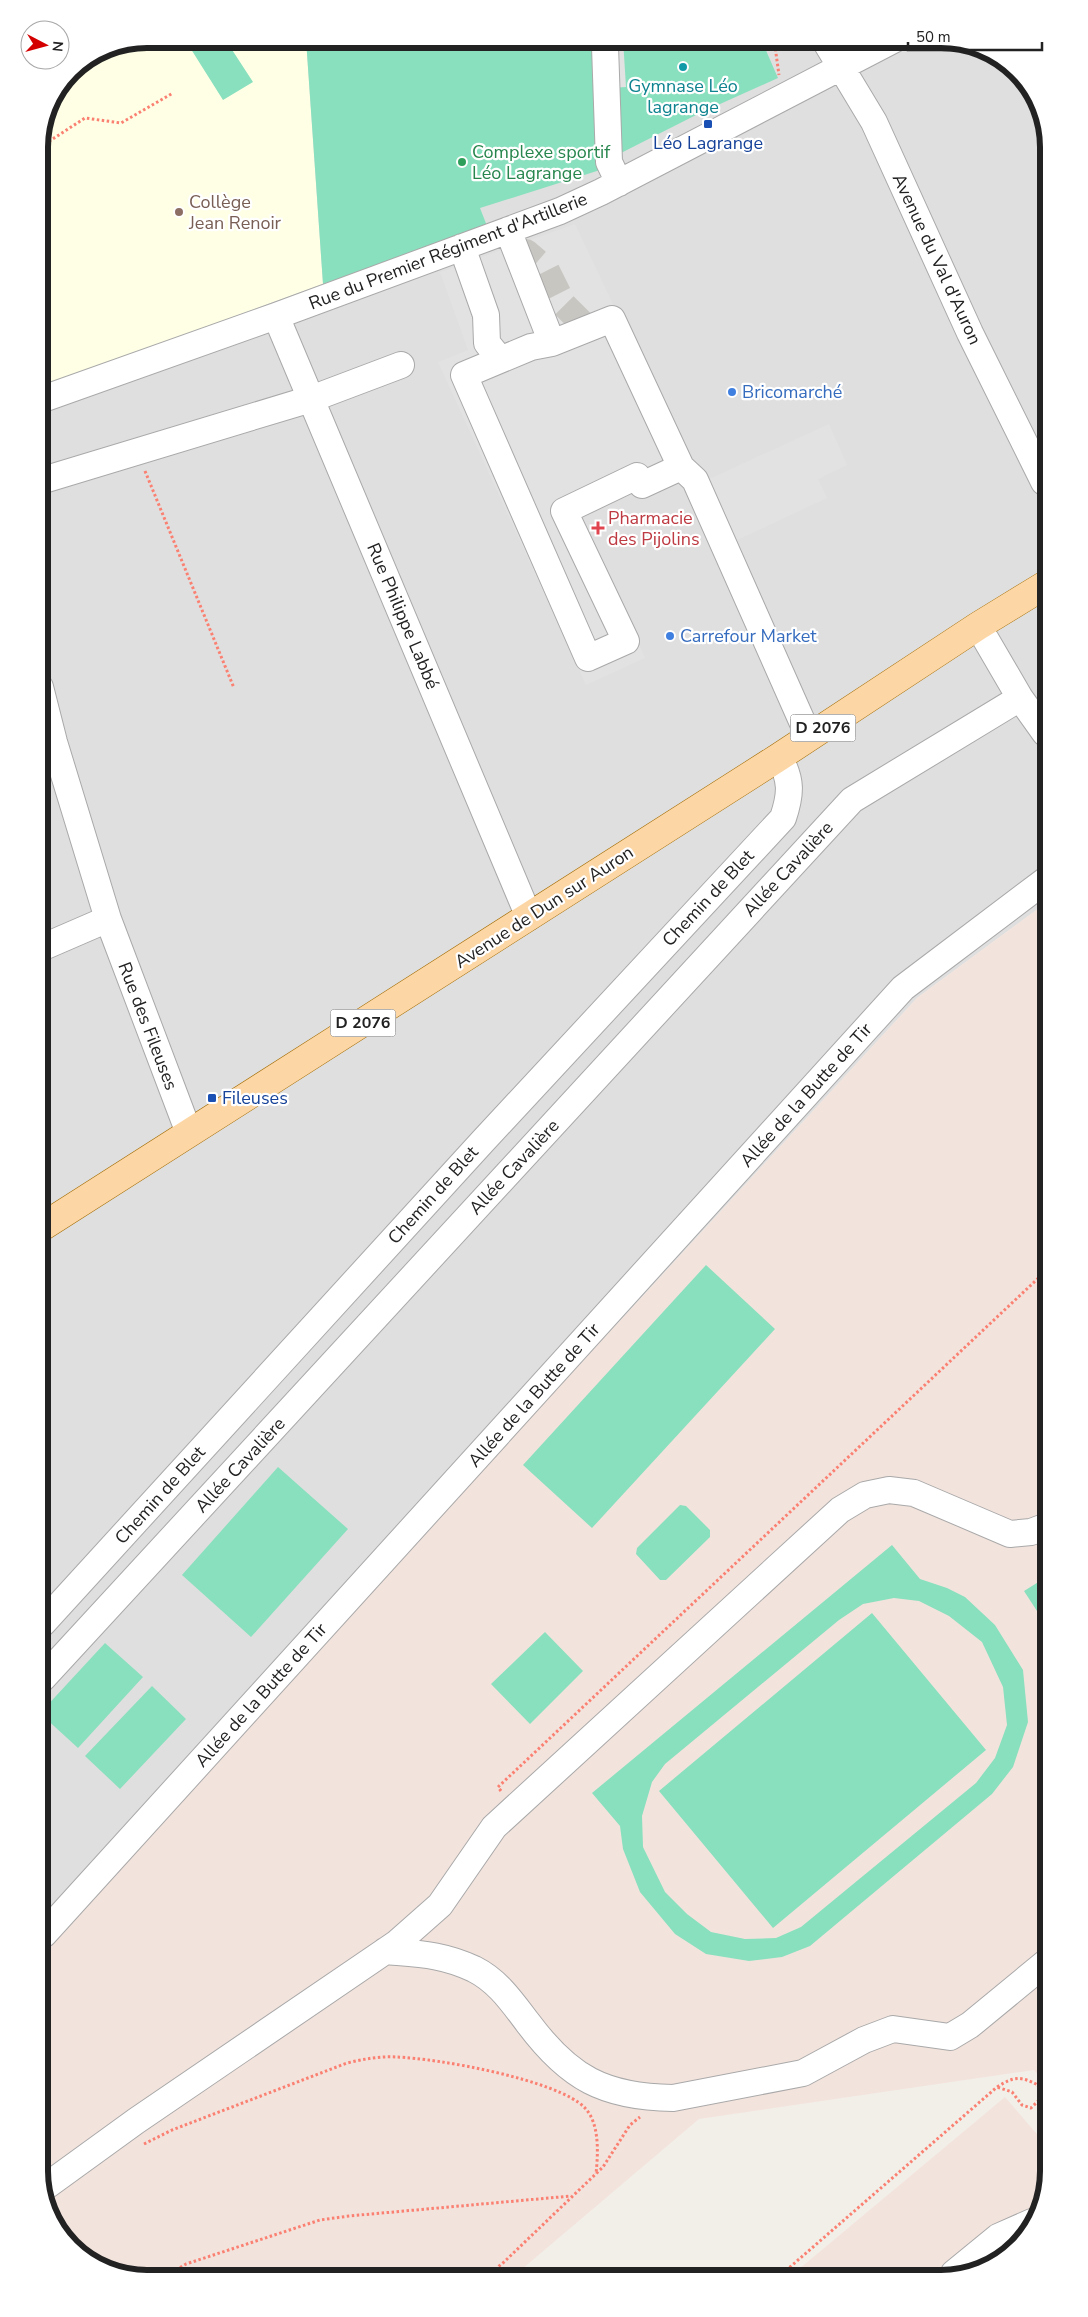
<svg xmlns="http://www.w3.org/2000/svg" width="1088" height="2317" font-family="'Nunito Sans',sans-serif">
	<style>
		.residential { fill: #e0dfdf }
		.education { fill: #ffffe5 }
		.military { fill: #f3e3dd }
		.pitch { fill: #88e0be; fill-rule: evenodd }
		.parking { fill: #e2e2e2 }
		.lines { fill: none; stroke-linecap: round; stroke-linejoin: round }
		.minor-tunnel { stroke: #c8c6c1; stroke-width: 26; stroke-dasharray: 26 13; stroke-linecap: butt }
		.minor-casing { stroke: #a9a9a9; stroke-width: 28 }
		.major-casing { stroke: #a06b00; stroke-width: 29 }
		.path { stroke: #fa8072; stroke-width: 3; stroke-dasharray: 2.5 2.5; stroke-linecap: butt }
		.minor { stroke: #fff; stroke-width: 26 }
		.major { stroke: #fcd6a4; stroke-width: 28 }
		.culture-dot { fill: #0f9aa8; stroke: #fff; stroke-width: 2 }
		.transit-dot { fill: #1a4fb4; stroke: #fff; stroke-width: 2 }
		.leisure-dot { fill: #2e9e5b; stroke: #fff; stroke-width: 2 }
		.education-dot { fill: #8d6e63; stroke: #fff; stroke-width: 2 }
		.shop-dot { fill: #3f7fe0; stroke: #fff; stroke-width: 2 }
		.health-dot { fill: #e0444e; stroke: #fff; stroke-width: 2 }
		.labels { text-anchor: middle; dominant-baseline: central; stroke-width: 4.5; stroke-linejoin: round; paint-order: stroke }
		.shield { fill: #fff; stroke: #646464; stroke-width: 1 }
		.shield-label { font-size: 16px; font-weight: bold; fill: #222 }
		.culture-label { font-size: 18px; fill: #0d838f; stroke: #fff }
		.transit-label { font-size: 18px; fill: #164399; stroke: #fff }
		.leisure-label { font-size: 18px; fill: #27864d; stroke: #fff; text-anchor: start }
		.education-label { font-size: 18px; fill: #785e54; stroke: #fff; text-anchor: start }
		.street-label { font-size: 18px; fill: #222; stroke: #fff }
		.shop-label { font-size: 18px; fill: #366cbe; stroke: #fff; text-anchor: start }
		.health-label { font-size: 18px; fill: #be3a42; stroke: #fff; text-anchor: start }
		.rim { fill: none; stroke: #222; stroke-width: 6 }
	</style>
	<rect width="100%" height="100%" fill="#f2efe9"/>
	<path class="residential" d="M147,39H949L1007,61L1043,112L1046,903L917,998L44,1947L39,140L47,105L71,70L106,47Z"/>
	<path class="education" d="M147,39H306L323,284L40,387L39,140L47,105L71,70L106,47Z"/>
	<path class="military" d="M1046,903L1049,2088L1034,2070L699,2119L515,2275L139,2278L81,2256L45,2205L44,1947L917,998Z
		M1005,2097L1042,2140L1049,2135V2170L1027,2236L976,2272L793,2274Z"/>
	<path class="pitch" d="M200,39H225L253,82L223,100L189,46Z
		M306,39H761L778,78L700,113L619,154L600,170L480,208L487,226L323,284Z
		M706,1265L775,1329L592,1528L523,1465Z
		M278,1467L348,1529L251,1637L182,1575Z
		M680,1505L686,1506L710,1530V1537L666,1580H660L636,1554L637,1548Z
		M892,1545L920,1579L947,1588L965,1597L995,1625L1023,1670L1028,1722L1013,1767L992,1794L810,1946L782,1957L749,1961L706,1954L675,1934L640,1892L623,1849L620,1826L592,1793ZM894,1598L919,1601L949,1616L982,1642L1003,1687L1007,1725L995,1758L976,1783L801,1927L776,1938L745,1939L711,1932L687,1914L665,1892L643,1847L642,1816L652,1782L665,1764L839,1620L863,1604Z
		M1048,1576V1628L1024,1591Z
		M872,1613L986,1750L773,1928L659,1791Z
		M545,1632L583,1671L530,1724L491,1684Z
		M105,1643L143,1677L78,1748L43,1716V1710Z
		M152,1686L186,1719L120,1789L85,1756Z"/>
	<path class="parking" d="M593,39H623L626,87L595,89Z
		M575,224L688,463L579,513L645,658L586,685L438,362L468,350L440,272Z
		M829,424L847,465L818,479L827,498L735,541L707,480Z"/>
	<g class="lines">
		<path class="minor-tunnel" d="M515,252H526L546,269L564,305L588,329"/>
		<defs>
			<path id="minor" d="M824,39L874,122L970,333L1044,482
				M605,46L609,162L619,183
				M508,230L552,343L612,319L681,467L695,480L809,737
				M462,247L486,315L487,343L500,359
				M276,316L529,917
				M552,343L531,347L464,375L588,658L626,641L564,511L637,476L642,485L681,467
				M40,400L276,316L560,211L601,192L895,39
				M40,481L311,399L401,365
				M978,626L1020,698L1045,733
				M40,687L54,742L108,919L189,1133
				M41,948L108,919
				M43,1623L483,1141L783,818C791,794 792,780 779,757
				M43,1678L852,800L1020,698
				M44,1934L903,988L1046,880
				M385,1951C419,1954 442,1954 474,1969C498,1981 512,2002 528,2023C569,2078 604,2097 673,2098L803,2073L864,2040L893,2029L950,2037L970,2025L1049,1960
				M45,2187L136,2121L397,1943L440,1905L494,1827L840,1510L865,1495L889,1490L914,1493L1010,1534L1031,1532L1047,1526
				M954,2273L998,2237L1032,2222"/>
			<path id="major" d="M42,1227L779,757L978,626L1045,585"/>
		</defs>
		<use href="#minor" class="minor-casing"/>
		<use href="#major" class="major-casing"/>
		<path class="path" d="M774,39L779,75
			M626,44L638,42
			M39,142H48L85,118L121,123L173,93
			M145,471L234,688
			M1040,502L1045,513
			M501,1791L498,1787L1047,1270
			M144,2144L172,2130L347,2063C364,2059 380,2056 396,2057C436,2058 559,2080 585,2108C600,2124 598,2154 596,2174
			M782,2274L997,2087C1015,2076 1020,2076 1038,2085L1041,2098L1031,2108L1022,2105L1012,2092L997,2087
			M487,2276L504,2262L603,2167L630,2125L640,2117
			M163,2278L186,2264L320,2220L349,2216L571,2196"/>
		<use href="#minor" class="minor"/>
		<use href="#major" class="major"/>
	</g>
	<circle class="culture-dot" cx="683" cy="67" r="5"/>
	<g class="transit-dot">
		<rect x="703" y="119" width="10" height="10" rx="2.5"/>
		<rect x="207" y="1093" width="10" height="10" rx="2.5"/>
	</g>
	<circle class="leisure-dot" cx="462" cy="162" r="5"/>
	<circle class="education-dot" cx="179" cy="212" r="5"/>
	<g class="shop-dot">
		<circle cx="732" cy="392" r="5"/>
		<circle cx="670" cy="636" r="5"/>
	</g>
	<path class="health-dot" d="M595.5 520.5h5v5h5v5h-5v5h-5v-5h-5v-5h5z"/>
	<g class="labels">
		<g class="shield">
			<rect x="790.5" y="714.5" width="65" height="27" rx="4"/>
			<rect x="330.5" y="1009.5" width="65" height="27" rx="4"/>
		</g>
		<g class="shield-label">
			<text x="823" y="728">D 2076</text>
			<text x="363" y="1023">D 2076</text>
		</g>
		<g class="culture-label">
			<text x="683" y="86">Gymnase Léo<tspan x="683" dy="21">lagrange</tspan></text>
		</g>
		<g class="transit-label">
			<text x="708" y="143">Léo Lagrange</text>
			<text x="222" y="1098" text-anchor="start">Fileuses</text>
		</g>
		<g class="leisure-label">
			<text x="472" y="152">Complexe sportif<tspan x="472" dy="21">Léo Lagrange</tspan></text>
		</g>
		<g class="education-label">
			<text x="189" y="202">Collège<tspan x="189" dy="21">Jean Renoir</tspan></text>
		</g>
		<g class="street-label">
			<text transform="translate(448 251) rotate(-21)">Rue du Premier Régiment d'Artillerie</text>
			<text transform="translate(937 259) rotate(65)">Avenue du Val d'Auron</text>
			<text transform="translate(403 616) rotate(67)">Rue Philippe Labbé</text>
			<text transform="translate(788 869) rotate(-47)">Allée Cavalière</text>
			<text transform="translate(708 898) rotate(-47)">Chemin de Blet</text>
			<text transform="translate(544 907) rotate(-33)">Avenue de Dun sur Auron</text>
			<text transform="translate(148 1026) rotate(69)">Rue des Fileuses</text>
			<text transform="translate(806 1095) rotate(-48)">Allée de la Butte de Tir</text>
			<text transform="translate(514 1167) rotate(-47)">Allée Cavalière</text>
			<text transform="translate(433 1195) rotate(-48)">Chemin de Blet</text>
			<text transform="translate(534 1395) rotate(-48)">Allée de la Butte de Tir</text>
			<text transform="translate(240 1465) rotate(-47)">Allée Cavalière</text>
			<text transform="translate(160 1495) rotate(-48)">Chemin de Blet</text>
			<text transform="translate(261 1695) rotate(-48)">Allée de la Butte de Tir</text>
		</g>
		<g class="shop-label">
			<text x="742" y="392">Bricomarché</text>
			<text x="680" y="636">Carrefour Market</text>
		</g>
		<g class="health-label">
			<text x="608" y="518">Pharmacie<tspan x="608" dy="21">des Pijolins</tspan></text>
		</g>
	</g>
	<path d="M0 0H1088V2317H0ZM147 48H941A99 99 0 0 1 1040 147V2171A99 99 0 0 1 941 2270H147A99 99 0 0 1 48 2171V147A99 99 0 0 1 147 48Z" fill="#fff" fill-rule="evenodd"/>
	<path class="rim" d="M147 48H941A99 99 0 0 1 1040 147V2171A99 99 0 0 1 941 2270H147A99 99 0 0 1 48 2171V147A99 99 0 0 1 147 48Z"/>
	<g transform="translate(45 45) rotate(96)"><circle r="24" fill="#ffffff" stroke="#a7a7a7"/>
	<path d="M0-4L9 19L0 12L-9 19Z" fill="#d40000"/>
	<text y="-8" font-size="14" font-weight="bold" text-anchor="middle" fill="#222222">N</text>
	</g>
	<path d="M908 42v8h134v-8" fill="none" stroke="#222222" stroke-width="2.5"/>
	<text x="916" y="42" font-size="15" fill="#222222" stroke="#ffffff" stroke-width="4" paint-order="stroke">50 m</text>
</svg>
